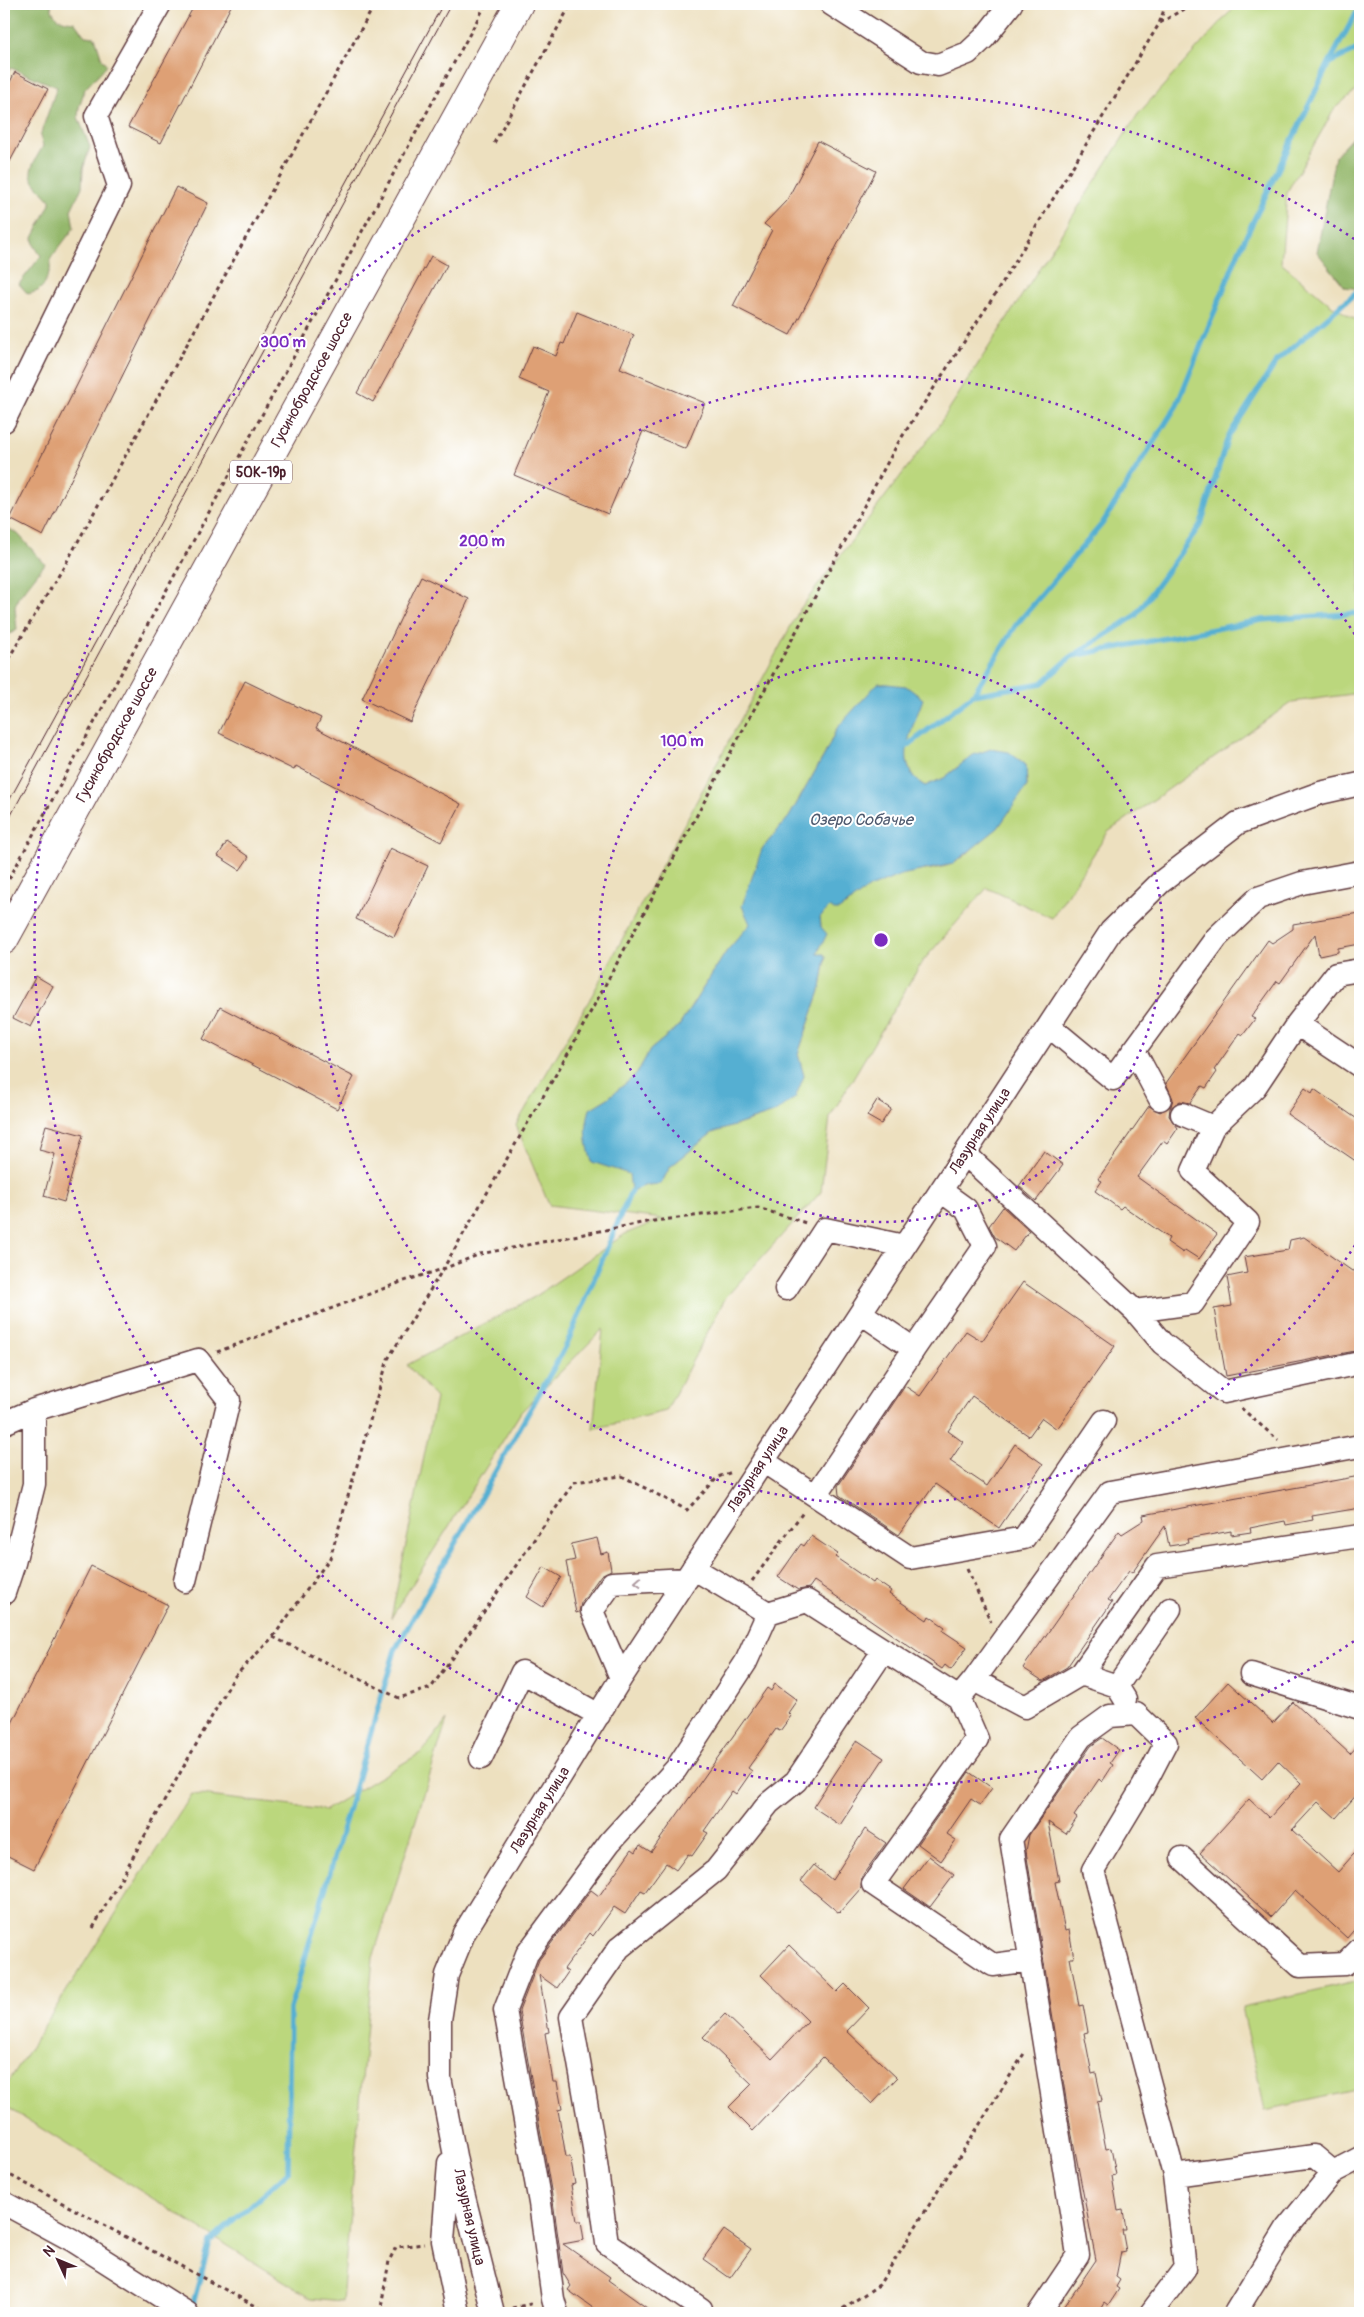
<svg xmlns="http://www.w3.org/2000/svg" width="1364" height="2317" font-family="Pangolin,sans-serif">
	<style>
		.green { fill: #bbd77d; stroke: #827b54; fill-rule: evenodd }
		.forest { fill: #94b86c; stroke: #6f6c4c }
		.water { fill: #54afd2; stroke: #4f677e }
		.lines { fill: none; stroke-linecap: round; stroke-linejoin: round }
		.stream { stroke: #54afd2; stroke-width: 5.5 }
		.building { fill: #dea075 }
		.minor-casing { stroke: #623c41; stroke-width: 25 }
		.major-casing { stroke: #623c41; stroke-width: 30 }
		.path { stroke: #623c41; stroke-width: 3; stroke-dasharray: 4 4; stroke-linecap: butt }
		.minor { stroke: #fff; stroke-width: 22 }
		.major { stroke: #fff; stroke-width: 28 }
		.tram { stroke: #4a1f2b; stroke-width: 1 }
		.oneway { stroke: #ae9aa0 }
		.ring { fill: none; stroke: #7b2cbf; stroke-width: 2.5; stroke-dasharray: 2.5 5 }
		.labels { text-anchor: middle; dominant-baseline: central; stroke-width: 4; stroke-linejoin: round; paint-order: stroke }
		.shield { fill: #fff; stroke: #80626b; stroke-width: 1 }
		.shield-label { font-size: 14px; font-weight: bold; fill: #4a1f2b }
		.street-label { font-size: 15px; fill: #4a1f2b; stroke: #fff }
		.water-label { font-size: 16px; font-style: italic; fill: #4e596e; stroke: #fff }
		.centre { fill: #7b2cbf; stroke: #fff; stroke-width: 2.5 }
		.ring-label { font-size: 15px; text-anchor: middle; font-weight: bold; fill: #7b2cbf; stroke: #fff; stroke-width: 4; stroke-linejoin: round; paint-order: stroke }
	</style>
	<rect width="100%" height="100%" fill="#fff"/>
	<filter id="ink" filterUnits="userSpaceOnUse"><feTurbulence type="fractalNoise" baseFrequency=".02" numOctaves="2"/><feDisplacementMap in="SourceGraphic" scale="10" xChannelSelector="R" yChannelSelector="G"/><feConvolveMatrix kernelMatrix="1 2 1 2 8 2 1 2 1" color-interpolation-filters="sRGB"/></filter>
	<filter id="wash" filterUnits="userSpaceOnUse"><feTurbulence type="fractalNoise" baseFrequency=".0096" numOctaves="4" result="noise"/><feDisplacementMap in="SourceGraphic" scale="20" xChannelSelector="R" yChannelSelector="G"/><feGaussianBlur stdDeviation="1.12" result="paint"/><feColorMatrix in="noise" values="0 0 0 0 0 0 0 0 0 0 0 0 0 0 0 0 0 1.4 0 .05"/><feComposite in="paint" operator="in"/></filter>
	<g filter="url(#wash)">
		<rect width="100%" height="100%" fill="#ede0bf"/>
		<path class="green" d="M1237,4H1360V87L1335,108L1287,192L1281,263L1331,305L1360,322V693L1292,702L1108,832L1052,918L987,888L922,962L830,1117L821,1192L726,1297L666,1411L593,1429L603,1329L521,1412L391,1618L436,1398L407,1365L536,1296L625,1234L662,1219L549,1205L516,1125L590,999L800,609L937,428L1138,114ZM837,728L908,766L914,779L925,786L944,778L959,766L1019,759L1026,765L1027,786C1011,805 973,855 952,864C937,870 919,870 903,874C884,879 858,891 846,906L830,907L820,917L821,927L816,954L826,958L821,988L798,1054L804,1076L774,1113L712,1133L670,1167L661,1184L647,1185L631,1190L630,1174L590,1109L608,1098L636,1075L650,1050L679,1026L726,952L751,924L762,849L789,817L825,754Z
			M447,1720L373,1958L342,2301L311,2298L4,2105V2089L192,1794L325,1810L422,1752Z
			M1360,1980V2089L1265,2110L1242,2007Z"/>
		<path class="forest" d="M4,4H51C52,18 62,21 74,22L85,36L95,37L102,59L107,65L85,89L79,107L78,117L90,147L83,169L82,187L71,210L74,228L51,258L50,270L44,285L38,291L28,294L19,284L41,256L34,245L33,238L50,204V200C27,175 25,177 43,146L40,136L57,87L11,68L4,77Z
			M1360,129V289L1345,287L1317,252L1335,156Z
			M4,526L18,534L45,564L18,598L15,607L17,630L4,637Z"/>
		<path class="water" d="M878,683L906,686L923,699C913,728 891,766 925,786L944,778L973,755L991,749L1009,752L1026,765L1027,786L998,828L953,864L901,875L869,888L839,910H834L830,907L820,917L821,927L827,934L817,954H824L826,957L821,988L798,1054L804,1076L795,1098L774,1113L712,1133L670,1167L661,1184L647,1185L631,1191L629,1174L592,1162C586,1143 584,1128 590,1109L608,1098L636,1075L650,1050L679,1026L726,952L750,924L742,906L762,849L789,817L825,754L837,728Z"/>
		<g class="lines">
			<path class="stream" d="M1329,63L1360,6
				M1076,654L1135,616L1201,524L1228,437L1277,361L1360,289
				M973,695L1016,625L1102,524L1177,405L1239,251L1329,63L1360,48
				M906,747L973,695L1042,683L1072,656L1262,620L1360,613
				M191,2311L210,2242L288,2172L290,2009L395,1650L566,1346L631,1191"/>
		</g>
		<g id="blocks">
			<path class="building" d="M195,4H232L161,143L128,127Z
				M15,72L48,89L4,173V94Z
				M818,141L876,171L790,335L733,306L772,230L764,224L787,200Z
				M176,187L208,203L43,536L10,519Z
				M431,256L447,265L373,402L357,393Z
				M577,312L634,335L620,368L705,403L686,449L643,431L608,514L514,475L549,392L519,379L533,346L556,356L561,343L564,344Z
				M421,576L469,599L410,722L362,699Z
				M245,681L321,718L316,728L461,804L441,842L296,766L294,770L219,733Z
				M227,842L249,857L240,870L218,856Z
				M390,848L428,866L394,937L356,919Z
				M1360,913V944L1338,948V952L1319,956L1315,934L1280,983L1277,981L1251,1017L1255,1019L1243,1035L1240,1033L1214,1070L1217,1072L1206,1088L1202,1086L1190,1103L1180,1101L1170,1108L1169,1116L1178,1128L1167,1144L1163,1141L1137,1177L1217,1234L1199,1259L1185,1250L1183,1253L1167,1242L1169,1238L1123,1206L1120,1209L1095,1191L1102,1181L1098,1179L1149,1106L1160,1112L1171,1106L1173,1099L1166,1083L1268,940L1272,943L1293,929V924Z
				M36,976L53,986L31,1027L13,1018Z
				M220,1007L354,1077L337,1109L203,1039Z
				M1305,1088L1312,1093L1314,1089L1360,1121V1164L1287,1114Z
				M877,1100L891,1109L881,1124L867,1116Z
				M46,1125L83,1135L64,1202L44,1196L55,1154L39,1150Z
				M1044,1151L1063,1165L1036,1201L1019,1186Z
				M1003,1207L1029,1231L1014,1251L995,1237L989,1226Z
				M1304,1237L1352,1271L1360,1270V1350L1226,1376L1214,1309L1232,1306L1227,1277L1247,1273L1244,1257L1288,1250L1290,1240Z
				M1023,1282L1115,1346L1057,1429L1042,1418L1029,1436L972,1396L948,1431L963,1442L950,1461L987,1486L1015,1444L1043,1464L999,1528L935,1484L899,1535L839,1495L838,1486L905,1386L920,1396L966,1331L982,1341Z
				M1360,1476V1508L1312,1516L1313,1520L1286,1525L1285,1521L1250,1528L1251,1532L1231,1535V1531L1187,1539L1188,1543L1169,1546L1165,1526L1132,1573L1129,1571L1108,1600L1112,1602L1067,1667L1043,1681L1023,1668L1119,1531L1122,1534L1144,1520L1143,1515Z
				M811,1536L838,1554L835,1557L873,1583L875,1580L891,1591L889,1594L927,1620L929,1616L945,1627L943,1631L967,1647L951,1670L945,1665L942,1669L814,1581L809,1588L798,1590L778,1577L801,1544L804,1546Z
				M597,1538L601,1554L608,1552L611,1570L601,1575L581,1603L579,1612L576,1613L566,1562L575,1560L571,1544Z
				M91,1566L168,1605L34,1869L4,1854V1739Z
				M544,1567L561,1577L543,1607L527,1597Z
				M1228,1682L1273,1723L1293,1702L1350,1754L1360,1743V1791L1336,1818L1318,1802L1292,1830L1338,1872L1360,1847V1923L1347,1938L1295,1890L1271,1917L1200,1853L1249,1799L1269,1818L1301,1783L1278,1761L1262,1779L1195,1718Z
				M775,1684L797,1700L788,1713L791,1716L780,1731L776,1729L748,1768L752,1771L736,1794L732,1791L704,1831L708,1833L692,1856L688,1854L676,1870L666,1863L645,1892L641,1890L625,1914L614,1907L593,1936L590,1933L564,1969L568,1972L557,1988L539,1975L549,2032L545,2033L553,2082H557L562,2109L558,2110L566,2157H570L575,2184L571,2185L577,2221H581L584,2240L563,2244L610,2277L608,2280L654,2313H600L568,2290L571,2286L563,2273L553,2201L519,2011L539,1960L591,1890L599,1896L632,1849L636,1852L640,1845L651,1852L767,1688L771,1691Z
				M1102,1738L1119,1750L1110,1763L1113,1765L1102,1782L1099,1779L1074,1816L1077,1818L1066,1834L1048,1822L1059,1881L1055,1882L1065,1931L1069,1930L1074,1958H1070L1079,2006L1083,2005L1088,2032L1084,2033L1092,2074L1096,2073L1102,2101L1097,2102L1106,2149L1111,2148L1116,2175L1112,2176L1118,2211L1123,2210L1126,2230H1122L1126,2251L1121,2252L1116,2277L1120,2280L1116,2287L1119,2289L1108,2306L1104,2303L1098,2313H1060L1096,2260L1071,2130L1026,1851L1029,1835L1091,1746Z
				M857,1740L884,1758L840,1825L813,1807Z
				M969,1772L992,1788L980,1805L971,1799L947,1834L956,1840L941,1861L918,1844Z
				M865,1829L886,1843L862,1876L861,1888L839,1913L801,1881L814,1865L832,1880Z
				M929,1856L954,1875L930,1907L904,1889Z
				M789,1945L837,1992L845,1984L869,2008L847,2031L897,2078L872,2104L823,2057L753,2131L729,2107L752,2084L703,2037L725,2014L772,2059L808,2021L761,1975Z
				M724,2230L751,2249L730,2278L703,2259Z"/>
		</g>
	</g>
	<g filter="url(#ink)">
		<use href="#blocks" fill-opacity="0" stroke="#623c41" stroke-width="1"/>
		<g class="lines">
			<defs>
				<path id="minor" d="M831,4L921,62L938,65L968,53L984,38L1011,4
					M4,421L119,186L96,116L160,4
					M1297,1024L1360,1066
					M1049,1026L1113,1079L1217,937L1258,898L1302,883L1360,872
					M1134,1050L1160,1099
					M1182,1114L1213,1127
					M965,1154L1135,1311L1162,1343L1224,1392L1360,1363
					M786,1289L825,1229L904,1246
					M1135,1311L1193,1303L1248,1222L1193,1171L1213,1127L1255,1087L1297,1024L1336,974L1360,970
					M914,1349L985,1246L966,1209L941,1191
					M4,1423L34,1410L198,1360L229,1400L185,1581
					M763,1461L910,1558L1024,1538L1104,1421
					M816,1495L914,1349L861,1313
					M4,1593L14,1563L34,1484V1410
					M768,1613L807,1601L959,1698L977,1739L873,1884L993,1965L1031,1960
					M1081,1674L1117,1686L1125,1699
					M1251,1674L1360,1708
					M621,1678L592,1611L612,1583L687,1579
					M974,1680L1110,1492L1360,1446
					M1117,1686L1170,1609
					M964,1692L974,1680L1025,1707L1081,1674L1157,1566L1360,1536
					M481,1758L522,1672L599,1715
					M1182,1858L1300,1966L1345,1964L1360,1949
					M449,2163L443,2241L458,2313
					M1174,2175L1314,2156L1333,2172
					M4,2203L72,2240L187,2313
					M493,2313L459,2177L440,2078V2020L447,1975L464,1933L621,1678L1111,931L1161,882L1238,823L1320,793L1360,784
					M557,2313L553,2299L540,2203L505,2010L527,1954L610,1842L676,1769L746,1662L768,1613L693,1568
					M701,2313V2309L607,2243L593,2142L571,2017L619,1948L716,1870L769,1803L796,1781L884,1650
					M1039,2313L1078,2255L1011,1839L1081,1737L1110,1716L1136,1714L1166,1743L1143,1787L1093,1870L1174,2175L1185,2268L1151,2313
					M1235,2313L1287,2228L1333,2172L1360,2158"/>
				<path id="major" d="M4,940L519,4"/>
			</defs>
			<use href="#minor" class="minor-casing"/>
			<use href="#major" class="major-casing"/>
			<path class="path" d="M1160,23L1192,4
				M494,143L571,4
				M4,666L65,565L375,4
				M9,879L486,4
				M217,1352L401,1282L443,1269L480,1254L647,1222L758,1208L806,1223
				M1241,1408L1278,1440
				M967,1569L991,1622
				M752,1581L804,1511
				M273,1637L399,1698L431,1688L574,1482L622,1476L687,1510L718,1477L732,1472
				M93,1928L234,1677L273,1637L330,1558L388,1359L443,1269L570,1050L898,443L996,293L1159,24L1166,4
				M4,2172L269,2313
				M512,2308L535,2303
				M380,2313L389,2261L396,2247L424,2244
				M836,2313L879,2285L1025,2052"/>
			<use href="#minor" class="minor"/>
			<use href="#major" class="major"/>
			<path class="tram" d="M4,810L443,4
				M4,828L451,4"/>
		</g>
		<defs><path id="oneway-chevron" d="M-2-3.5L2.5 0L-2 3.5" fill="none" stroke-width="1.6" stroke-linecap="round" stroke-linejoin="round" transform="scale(1.25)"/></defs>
		<use class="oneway" href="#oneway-chevron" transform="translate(638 1582) rotate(177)"/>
	</g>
	<g class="ring">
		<circle cx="881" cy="940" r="282"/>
		<path d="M1359 1239A564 564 0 1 1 1359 641"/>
		<path d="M1360 1637A846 846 0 1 1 1360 243"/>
	</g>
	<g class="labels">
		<rect class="shield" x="230" y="460.5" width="62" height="23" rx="4"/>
		<g class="shield-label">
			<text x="261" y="472">50К-19р</text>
		</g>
		<g class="street-label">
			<text transform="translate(312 380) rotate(-61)">Гусинобродское шоссе</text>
			<text transform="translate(117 735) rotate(-61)">Гусинобродское шоссе</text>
			<text transform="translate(980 1131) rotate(-57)">Лазурная улица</text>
			<text transform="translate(758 1469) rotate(-57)">Лазурная улица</text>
			<text transform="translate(540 1810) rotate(-58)">Лазурная улица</text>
			<text transform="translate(469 2217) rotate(77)">Лазурная улица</text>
		</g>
		<g class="water-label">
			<text x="861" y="820">Озеро Собачье</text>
		</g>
	</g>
	<circle cx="881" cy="940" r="8" class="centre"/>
	<g class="ring-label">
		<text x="283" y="347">300 m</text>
		<text x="482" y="546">200 m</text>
		<text x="682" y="746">100 m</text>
	</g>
	<rect width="1364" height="2317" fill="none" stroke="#fff" stroke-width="20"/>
	<g transform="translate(58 2260) rotate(314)" stroke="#ffffff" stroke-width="4" paint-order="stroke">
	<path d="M0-4L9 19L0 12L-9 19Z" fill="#4a1f2b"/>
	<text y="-8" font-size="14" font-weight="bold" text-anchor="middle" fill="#4a1f2b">N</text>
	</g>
</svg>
